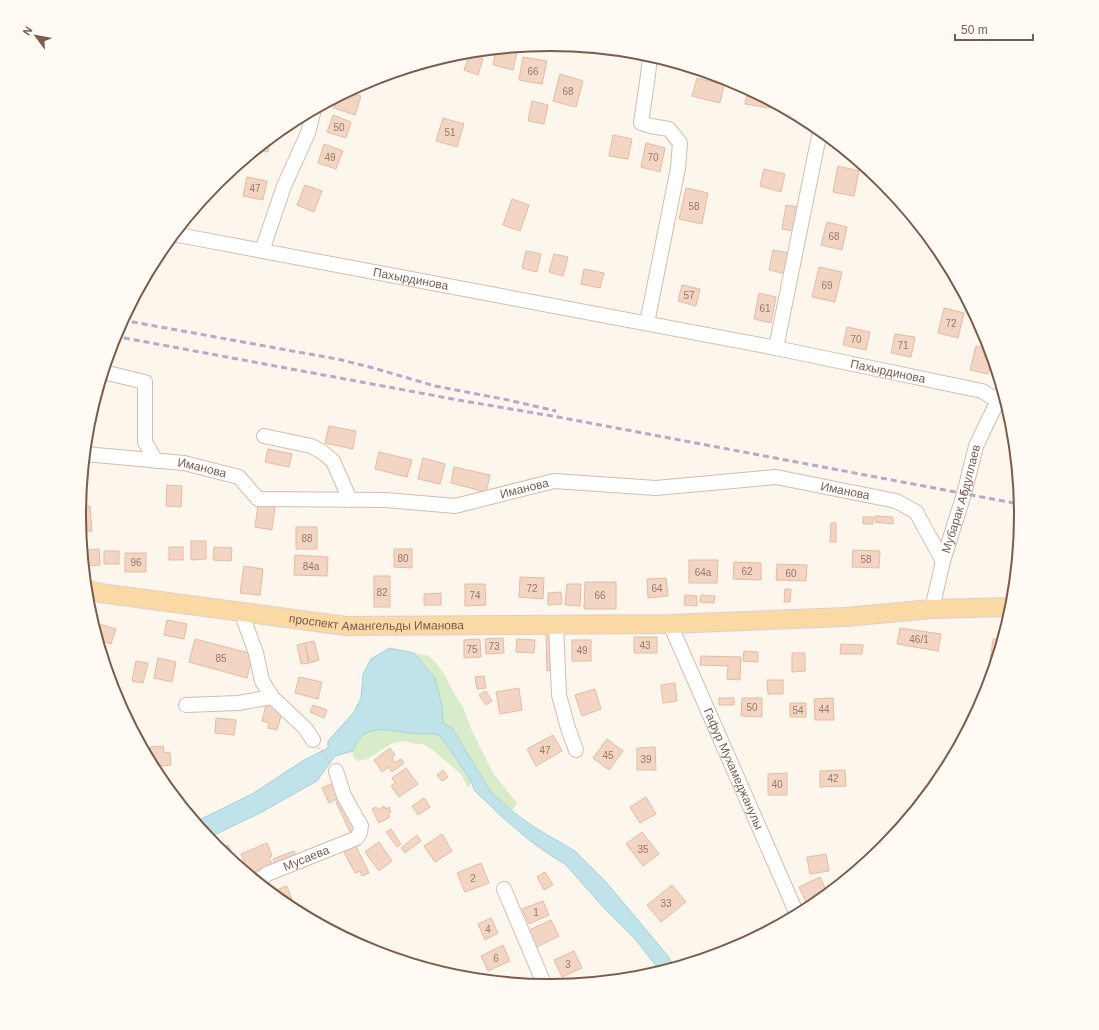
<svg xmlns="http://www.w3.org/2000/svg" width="1099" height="1030" font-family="Helvetica,sans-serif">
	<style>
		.green { fill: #d8ecc9 }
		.water { fill: #bfe3e8; stroke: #a5d3da }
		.building { fill: #f3d5c3; stroke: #e6bba3 }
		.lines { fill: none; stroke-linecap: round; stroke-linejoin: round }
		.minor-casing { stroke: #d1beb0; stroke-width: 16 }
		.major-casing { stroke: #dad1cd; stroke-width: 20 }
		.path { stroke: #d9b8a5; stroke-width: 2; stroke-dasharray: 1 3; stroke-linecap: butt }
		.minor { stroke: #fff; stroke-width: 14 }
		.major { stroke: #fbd9a5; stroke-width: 18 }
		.rail { stroke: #b9a8c9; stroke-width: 3; stroke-dasharray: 6 4; stroke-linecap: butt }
		.labels { text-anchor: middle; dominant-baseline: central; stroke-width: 3.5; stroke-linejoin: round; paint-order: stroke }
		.number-label { font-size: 10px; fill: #987a6a }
		.street-label { font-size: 12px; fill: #7a5c4d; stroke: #fffaf3 }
		.rim { fill: none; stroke: #7a5c4d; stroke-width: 2 }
	</style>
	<rect width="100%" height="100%" fill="#fdf6ec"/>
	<path class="green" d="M414,653L429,656L437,664L444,674L454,693L463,707L472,731L493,773L517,803L512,811L491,792L452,728L443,723L442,706L435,678Z
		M373,730H393L403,732L419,734L430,733L439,735L454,755L472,783L468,788L461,774L434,751L423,744H416L405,741L393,743L383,749L368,759L358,761L353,757V751L361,736Z"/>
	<path class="water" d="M389,648L414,653L435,678L442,706L443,723L452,728L491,792L512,811L534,827L575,851L606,882L668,956L674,967L660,971L635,939L604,908L566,865L547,853L529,840L502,817L474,790L472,783L454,755L439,735C431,733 425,734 417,734C399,733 379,724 363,735C358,738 356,746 353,751L335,756L317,781L258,814L208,838L195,822L252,794L304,760L328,748V741L354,712L361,698L363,674L371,659Z"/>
	<path class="building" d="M496,49H502L517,52L513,70L493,65Z
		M470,54L483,59L478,75L464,70Z
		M523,57L547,61L542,84L519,80Z
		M560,74L583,81L576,107L553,101Z
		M697,78L724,85L720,103L692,96Z
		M748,90L770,101L769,108L745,104Z
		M347,92L361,96L355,115L334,108L337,97Z
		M532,101L548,105L544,124L528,121Z
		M333,115L351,122L346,138L327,132Z
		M443,118L464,124L457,147L436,141Z
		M613,135L632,139L628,159L609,156Z
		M270,138L268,152L256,150L257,149Z
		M646,143L665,148L660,172L641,167Z
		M324,144L343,151L336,169L318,163Z
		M838,166L859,171L854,196L833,192Z
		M764,169L785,174L781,192L760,186Z
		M247,177L267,181L263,200L243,196Z
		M305,185L322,191L314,212L297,205Z
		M686,188L708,193L702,224L679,219Z
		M512,199L529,205L520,231L503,225Z
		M786,205L798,207L794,231L782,229Z
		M827,222L847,227L842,250L821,245Z
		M773,250L790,253L786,274L769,270Z
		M526,251L541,254L537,272L522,268Z
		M554,254L568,257L563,276L549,272Z
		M819,267L842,272L835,302L812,297Z
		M584,269L604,273L600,288L581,284Z
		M682,285L700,289L696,306L678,301Z
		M759,293L776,297L771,323L754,319Z
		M944,308L964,313L958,338L938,333Z
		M847,327L870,332L866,350L843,345Z
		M895,334L915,337L911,357L891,353Z
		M976,346L989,349L992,357L988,374L970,370Z
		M329,426L356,431L353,449L325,443Z
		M268,449L292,454L289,467L265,462Z
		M379,452L412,460L407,477L375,469Z
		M423,458L445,464L440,484L418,479Z
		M454,467L490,475L486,492L451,483Z
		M167,485L182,486L181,507L166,506Z
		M258,505L275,507L272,530L255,527Z
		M90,506L92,531L80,532L79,515V507Z
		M875,516L893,517V524L875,522Z
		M863,517H873V524H863Z
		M831,523H836V542H830Z
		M296,527H317V549H296Z
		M191,541H206V559L191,560Z
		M169,547H183V560H169Z
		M214,547L232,548L231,561L213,560Z
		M99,549L100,565L85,566V550Z
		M394,549H412V568L394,567Z
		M853,550L880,551L879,568L852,567Z
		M104,551H119V564H104Z
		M125,553H146V572H125Z
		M295,555L328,557L327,576L294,575Z
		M689,560H718L717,583H689Z
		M734,562L761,563V580L733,579Z
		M777,564L807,565L806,581L776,580Z
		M244,566L263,569L260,595L240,593Z
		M374,576H390V607H374Z
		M520,577L544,578L543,599L519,597Z
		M666,578L668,596L648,598L647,579Z
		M585,582H616V609H584Z
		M465,584H485L486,605L465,606Z
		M567,584H581L580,606L565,605Z
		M785,589H791L790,602H784Z
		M561,592L562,604L548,605V593Z
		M441,593V605H424V594Z
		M685,595L697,596V606L684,605Z
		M701,595L715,596L714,603L700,602Z
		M167,620L187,624L184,639L164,635Z
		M92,622L116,629L111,644L98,640Z
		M900,628L941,634L938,651L897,644Z
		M546,633H552L553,670L547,671Z
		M634,637H657V653H634Z
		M503,638L504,653L486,654L485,639Z
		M195,639L253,654L247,678L189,662Z
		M480,639L481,657L464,658V640Z
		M517,639L535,640L534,653L516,652Z
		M993,639L1001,640L995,661H990Z
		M572,640H591V661H572Z
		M314,641L319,660L309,663L305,643Z
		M305,643L309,663L301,664L297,645Z
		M841,644L863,645L862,654H840Z
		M744,651L758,652V662L743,661Z
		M792,653H805V671L792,672Z
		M701,656L741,657L740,680L727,679L728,666L700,665Z
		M158,658L176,662L172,682L154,678Z
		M136,661L148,663L143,683L132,681Z
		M484,676L486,688L477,689L475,677Z
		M299,677L322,682L318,699L295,693Z
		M767,680H783V694H768Z
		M675,683L677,701L663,703L661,685Z
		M519,688L522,710L500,714L496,692Z
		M595,689L601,709L582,716L575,695Z
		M486,691L492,701L486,705L479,695Z
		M719,698H734V705H719Z
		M742,698H762V717L741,716Z
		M833,698L834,720H815L814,699Z
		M790,703H806V717H790Z
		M266,705L283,709L277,730L268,728L269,723L262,721Z
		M313,705L327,710L324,718L310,712Z
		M216,718L236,720L234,735L215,733Z
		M553,735L562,751L536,766L527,749Z
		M607,739L623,751L609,770L593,758Z
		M163,746L164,753L170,752L171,765L153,767L151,764L150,747Z
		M655,747L656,770H637V748Z
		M390,748L395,755L392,758L395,763L401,759L404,763L392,772L389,767L382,772L374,760Z
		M406,768L418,784L399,797L391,786L395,783L392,778Z
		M443,770L448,777L442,781L437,775Z
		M845,770L846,786L820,787V771Z
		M787,773V795H768V774Z
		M333,783L341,797L329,803L322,788Z
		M646,797L656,814L640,823L630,807Z
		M424,798L430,807L418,815L412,806Z
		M341,800L355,830L350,832L336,802Z
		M384,806L386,809L389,807L391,812L388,813L390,817L379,823L372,809L376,807L378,810Z
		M391,829L401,844L397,847L386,832Z
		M642,832L659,854L643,866L626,844Z
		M442,834L452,851L435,862L424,846Z
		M417,835L421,841L405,853L401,848Z
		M379,842L392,861L379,871L365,852Z
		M267,843L272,856L269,857L272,865L249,874L241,854Z
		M355,844L369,873L362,876L360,871L355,873L343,850Z
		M228,845L235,859L232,861L226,856L222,848Z
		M294,851L296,858L275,866L273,859Z
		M826,854L829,871L810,874L807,857Z
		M481,863L489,883L465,892L457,873Z
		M545,872L553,885L544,890L537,877Z
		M820,877L827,892L806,902L799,887Z
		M672,885L686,902L661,922L647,905Z
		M287,886L292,900L283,903L271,892Z
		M543,901L549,915L529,924L522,909Z
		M309,913L311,919L303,915Z
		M491,918L498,933L485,940L478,924Z
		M551,920L559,936L535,948L527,931Z
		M728,944L731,950L707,957L705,955Z
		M503,945L510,961L488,971L481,956Z
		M574,951L582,968L562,977L554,960Z
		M521,979L523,983L514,982Z"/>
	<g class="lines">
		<defs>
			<g id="minor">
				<path id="s1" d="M173,234L776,348L982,391L998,401"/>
				<path d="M262,251L284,186L308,133L314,109"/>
				<path d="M647,323L678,168L680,143L669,129L651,126L641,123L648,75L650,56"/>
				<path d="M776,348L820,131"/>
				<path d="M103,372L145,382V442L156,461"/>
				<path d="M264,436L311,446L322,452L333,461L350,500"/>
				<path id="s2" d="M85,454L184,463L239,477L258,499L386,500L455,506L554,481L656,488L776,477L896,501L916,512L943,561"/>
				<path id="s3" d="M932,609L943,561L964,494L976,446L1002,392"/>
				<path d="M241,612L256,653L262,681L272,697L305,728L313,740"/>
				<path d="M556,624L559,695L568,728L576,750"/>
				<path id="s4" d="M670,624L797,914"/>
				<path d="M186,705L238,703L272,697"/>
				<path id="s5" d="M257,882L267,874L357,838L360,832L361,826L344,796L336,771"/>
				<path d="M504,889L545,986"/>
			</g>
			<g id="major">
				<path id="s6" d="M86,589L100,593L346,626L670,624L846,617L932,609L1011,607"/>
			</g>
		</defs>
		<use href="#minor" class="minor-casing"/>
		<use href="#major" class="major-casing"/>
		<path class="path" d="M319,748L330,762"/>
		<use href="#minor" class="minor"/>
		<use href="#major" class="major"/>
		<path class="rail" d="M122,320L342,360L377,369L435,386L508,400L556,411
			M114,336L458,400L558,417L1019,504"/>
	</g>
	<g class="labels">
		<g class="number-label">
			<text x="533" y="71">66</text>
			<text x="568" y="91">68</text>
			<text x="339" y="127">50</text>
			<text x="450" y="132">51</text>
			<text x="330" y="157">49</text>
			<text x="653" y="157">70</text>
			<text x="255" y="188">47</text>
			<text x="694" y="206">58</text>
			<text x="834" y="236">68</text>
			<text x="827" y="285">69</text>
			<text x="689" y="295">57</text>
			<text x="765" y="308">61</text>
			<text x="951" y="323">72</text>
			<text x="856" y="339">70</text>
			<text x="903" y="345">71</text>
			<text x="307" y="538">88</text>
			<text x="403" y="558">80</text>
			<text x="866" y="559">58</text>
			<text x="136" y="562">96</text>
			<text x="311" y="566">84а</text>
			<text x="747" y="571">62</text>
			<text x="703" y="572">64а</text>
			<text x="791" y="573">60</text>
			<text x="532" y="588">72</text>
			<text x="657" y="588">64</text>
			<text x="382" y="592">82</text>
			<text x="475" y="595">74</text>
			<text x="600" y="595">66</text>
			<text x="919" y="639">46/1</text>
			<text x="645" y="645">43</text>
			<text x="494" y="646">73</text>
			<text x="472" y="649">75</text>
			<text x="582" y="650">49</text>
			<text x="221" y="658">85</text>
			<text x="752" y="707">50</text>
			<text x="824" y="709">44</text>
			<text x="798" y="710">54</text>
			<text x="545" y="750">47</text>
			<text x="608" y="755">45</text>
			<text x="646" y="759">39</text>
			<text x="833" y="778">42</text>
			<text x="777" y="784">40</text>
			<text x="643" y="849">35</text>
			<text x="473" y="878">2</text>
			<text x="666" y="903">33</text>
			<text x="536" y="912">1</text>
			<text x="488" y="929">4</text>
			<text x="496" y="958">6</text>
			<text x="568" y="964">3</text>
		</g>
		<g class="street-label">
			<text stroke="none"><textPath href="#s1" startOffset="242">Пахырдинова</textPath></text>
			<text stroke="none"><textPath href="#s1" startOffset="728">Пахырдинова</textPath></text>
			<text stroke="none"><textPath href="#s2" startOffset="118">Иманова</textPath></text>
			<text stroke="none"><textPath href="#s2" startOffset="454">Иманова</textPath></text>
			<text stroke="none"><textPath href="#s2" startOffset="778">Иманова</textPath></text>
			<text stroke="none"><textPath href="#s3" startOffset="114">Мубарак Абдуллаев</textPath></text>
			<text stroke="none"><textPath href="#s6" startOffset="293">проспект Амангельды Иманова</textPath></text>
			<text stroke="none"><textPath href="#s4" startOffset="158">Гафур Мухамеджанулы</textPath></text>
			<text stroke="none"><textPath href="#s5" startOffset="55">Мусаева</textPath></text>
		</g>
	</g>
	<path d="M0 0H1099V1030H0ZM86 515a464 464 0 1 1 928 0a464 464 0 1 1-928 0Z" fill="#fffaf3" fill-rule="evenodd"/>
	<path class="rim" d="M86 515a464 464 0 1 1 928 0a464 464 0 1 1-928 0Z"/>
	<g transform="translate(36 36) rotate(302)" stroke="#fffaf3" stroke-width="3" paint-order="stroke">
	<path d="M0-3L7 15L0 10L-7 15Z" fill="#7a5c4d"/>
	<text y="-6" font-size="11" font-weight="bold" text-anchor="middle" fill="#7a5c4d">N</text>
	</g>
	<path d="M955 34v6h78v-6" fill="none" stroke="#7a5c4d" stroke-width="2"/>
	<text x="961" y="34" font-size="12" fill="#7a5c4d" stroke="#fffaf3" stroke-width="3" paint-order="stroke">50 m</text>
</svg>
